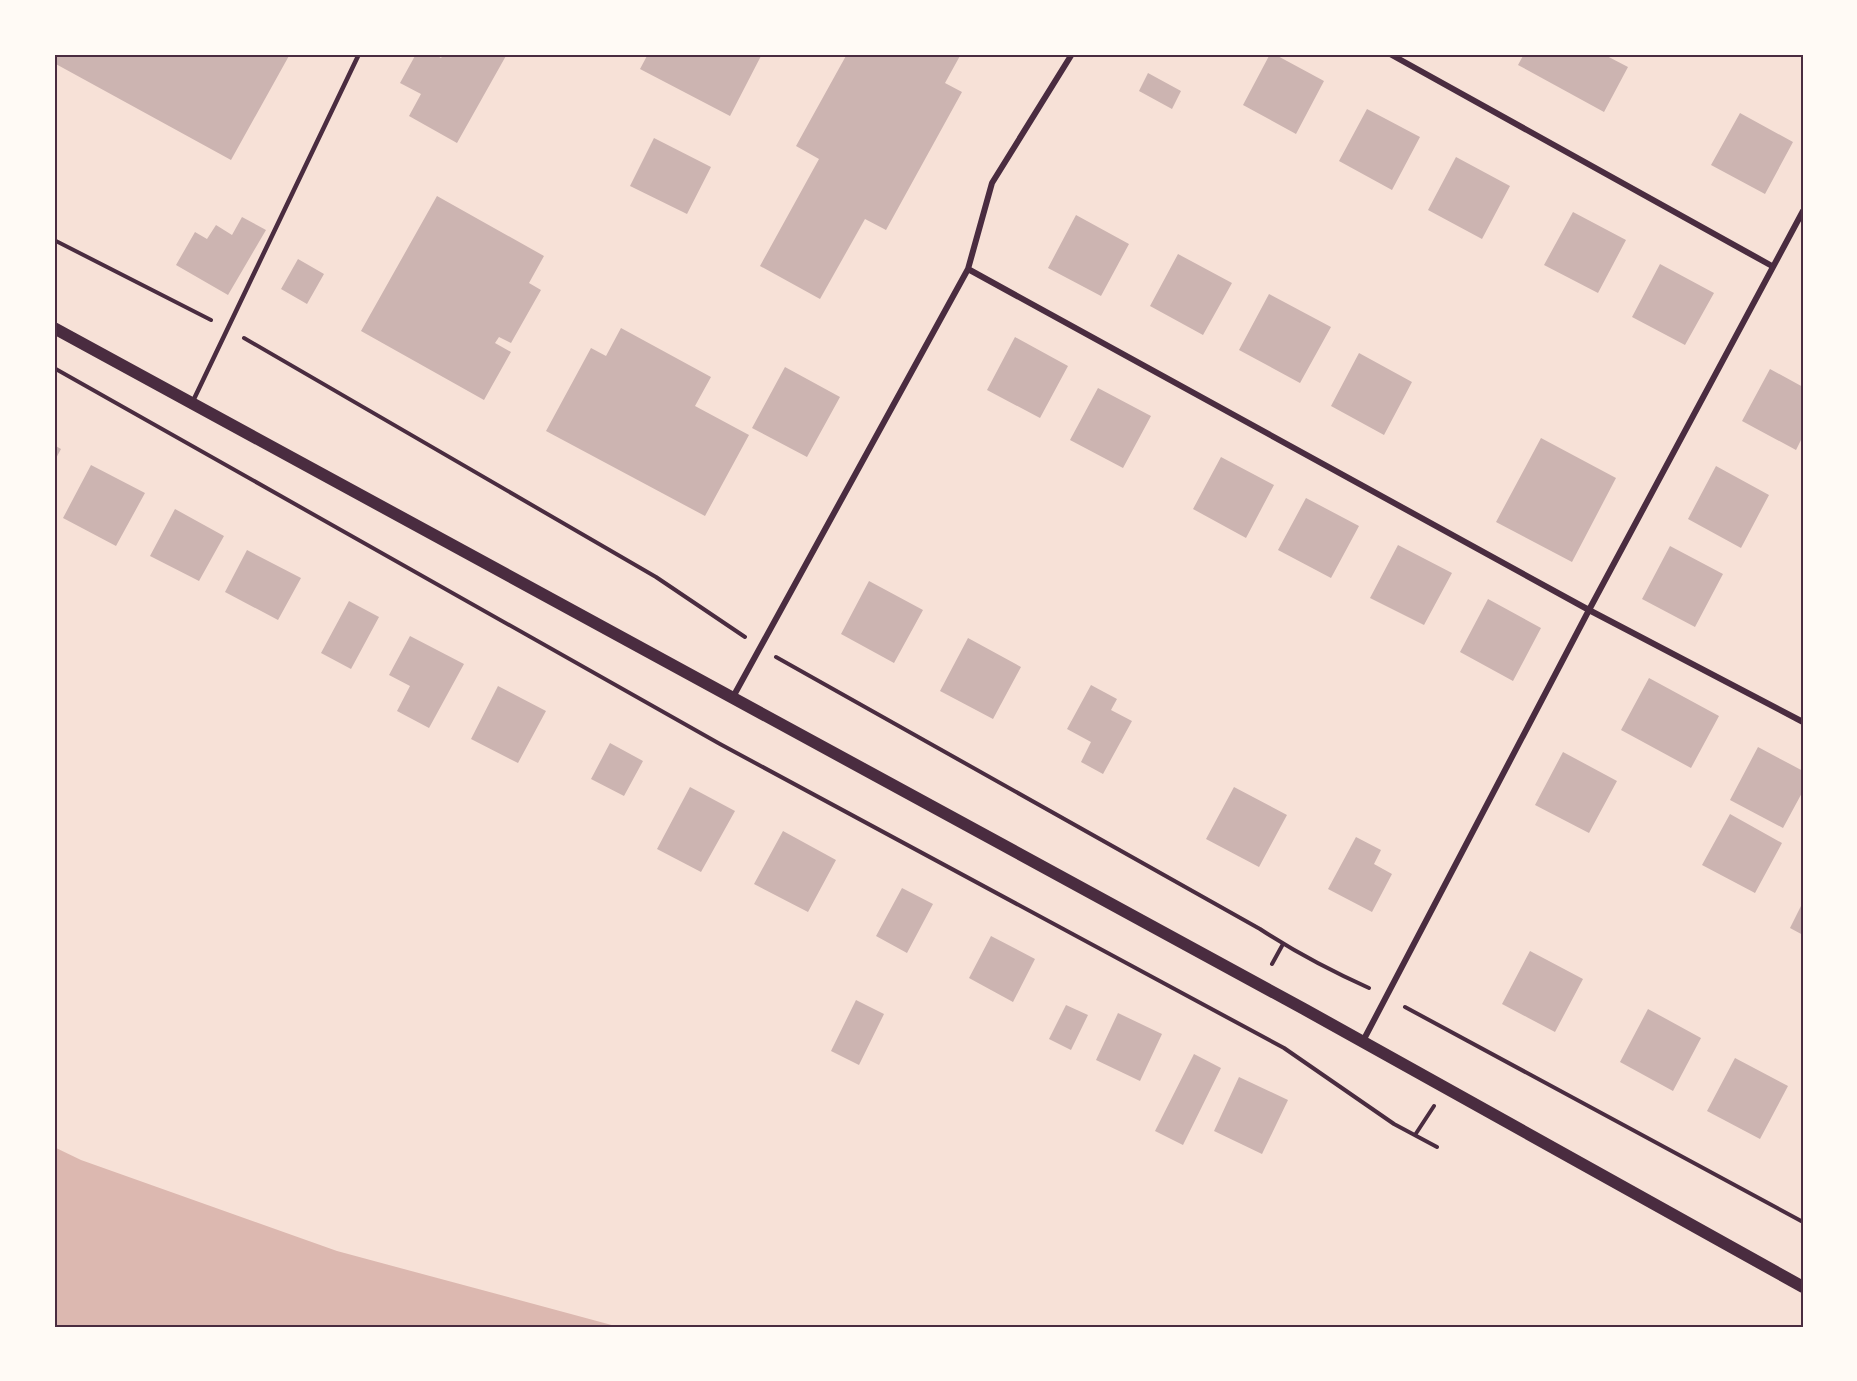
<svg xmlns="http://www.w3.org/2000/svg" width="1857" height="1381" font-family="Inter,sans-serif">
	<style>
		.water { fill: #dcb8b0 }
		.building { fill: #ccb4b1 }
		.lines { fill: none; stroke-linecap: round; stroke-linejoin: round }
		.path { stroke: #4a2c40; stroke-width: 4 }
		.service { stroke: #4a2c40; stroke-width: 4.5 }
		.minor { stroke: #4a2c40; stroke-width: 6 }
		.secondary { stroke: #4a2c40; stroke-width: 12 }
		.neatline { fill: none; stroke: #4a2c40; stroke-width: 2 }
	</style>
	<rect width="100%" height="100%" fill="#f7e1d7"/>
	<path class="water" d="M54,1147L81,1160L337,1251L619,1327H54Z"/>
	<path class="building" d="M54,54H290L231,160L54,63Z
		M416,54H434L441,58L444,54H507L457,143L409,116L421,94L400,83Z
		M648,54H762L730,116L640,69Z
		M847,54H961L945,83L962,92L886,230L865,219L820,299L760,266L819,159L796,146Z
		M1270,54H1274L1324,81L1296,134L1243,105Z
		M1524,54H1603L1628,67L1604,112L1518,65Z
		M1148,73L1181,91L1172,109L1139,91Z
		M1367,109L1420,137L1392,190L1339,161Z
		M1740,113L1793,142L1765,194L1711,165Z
		M654,138L711,167L687,214L630,186Z
		M1456,157L1510,186L1482,239L1428,210Z
		M437,196L544,256L529,283L541,290L511,343L499,337L495,343L511,352L484,400L361,331Z
		M1573,212L1626,240L1598,293L1544,265Z
		M1076,215L1129,244L1101,296L1048,268Z
		M242,217L266,230L228,295L176,265L195,232L207,239L216,225L232,235Z
		M1178,254L1232,283L1203,335L1150,306Z
		M298,259L324,274L307,304L281,289Z
		M1660,264L1714,293L1685,345L1632,317Z
		M1269,294L1331,327L1300,383L1239,350Z
		M621,328L711,377L695,406L749,435L705,516L546,431L591,348L606,356Z
		M1015,337L1068,366L1040,418L987,390Z
		M1359,353L1412,382L1384,435L1331,406Z
		M785,367L840,397L807,457L752,428Z
		M1770,369L1803,387V436L1796,450L1742,421Z
		M1098,388L1151,416L1123,468L1070,440Z
		M1541,438L1616,478L1572,562L1496,522Z
		M54,445L61,449L54,462Z
		M1221,457L1274,485L1246,538L1193,509Z
		M91,465L145,493L116,546L63,518Z
		M1716,466L1769,495L1741,548L1688,519Z
		M1306,498L1359,526L1331,578L1278,550Z
		M175,509L224,536L199,581L150,556Z
		M1398,545L1452,573L1424,625L1370,598Z
		M1670,546L1723,574L1695,627L1642,599Z
		M247,550L301,578L278,620L225,592Z
		M869,581L923,610L894,663L841,634Z
		M1488,599L1541,628L1513,681L1460,652Z
		M349,601L379,617L351,669L321,653Z
		M410,636L464,664L429,728L397,711L410,686L389,675Z
		M968,638L1021,667L993,719L940,691Z
		M1649,678L1719,716L1691,768L1621,730Z
		M1091,685L1117,699L1111,710L1132,721L1103,774L1081,762L1091,742L1067,729Z
		M498,686L546,711L518,763L471,739Z
		M610,743L643,761L624,796L591,779Z
		M1758,747L1803,771V791L1783,828L1730,800Z
		M1563,752L1617,781L1589,833L1535,805Z
		M690,787L735,811L701,872L657,849Z
		M1234,787L1287,815L1259,867L1206,839Z
		M1730,814L1782,843L1755,893L1702,865Z
		M783,831L836,860L808,912L754,884Z
		M1356,837L1381,850L1374,864L1392,874L1372,912L1328,889Z
		M902,888L933,904L907,953L876,936Z
		M1803,902V935L1790,928Z
		M991,936L1035,959L1013,1002L969,978Z
		M1530,951L1583,979L1555,1032L1502,1004Z
		M856,1000L884,1014L859,1065L831,1051Z
		M1066,1005L1088,1015L1071,1050L1049,1039Z
		M1648,1009L1701,1038L1673,1091L1620,1062Z
		M1118,1013L1162,1034L1140,1081L1096,1060Z
		M1194,1054L1221,1068L1183,1145L1155,1131Z
		M1735,1058L1788,1086L1760,1139L1707,1111Z
		M1239,1077L1288,1100L1262,1154L1214,1131Z"/>
	<g class="lines">
		<path class="path" d="M54,240L211,320
			M244,338L656,577L745,637
			M54,368L720,744L1284,1048L1394,1124L1437,1147
			M776,657L1260,929C1295,952 1331,971 1369,988
			M1272,964L1283,944
			M1405,1007L1803,1222
			M1415,1135L1434,1106"/>
		<path class="service" d="M193,401L359,54"/>
		<path class="minor" d="M1390,54L1772,266
			M968,269L1589,610L1803,722
			M733,697L968,269L992,183L1072,54
			M1363,1041L1589,610L1803,211"/>
		<path class="secondary" d="M54,328L1304,1009L1803,1287"/>
	</g>
	<rect width="1857" height="1381" fill="none" stroke="#fffaf5" stroke-width="111"/>
	<rect x="56" y="56" width="1746" height="1270" class="neatline"/>
</svg>
